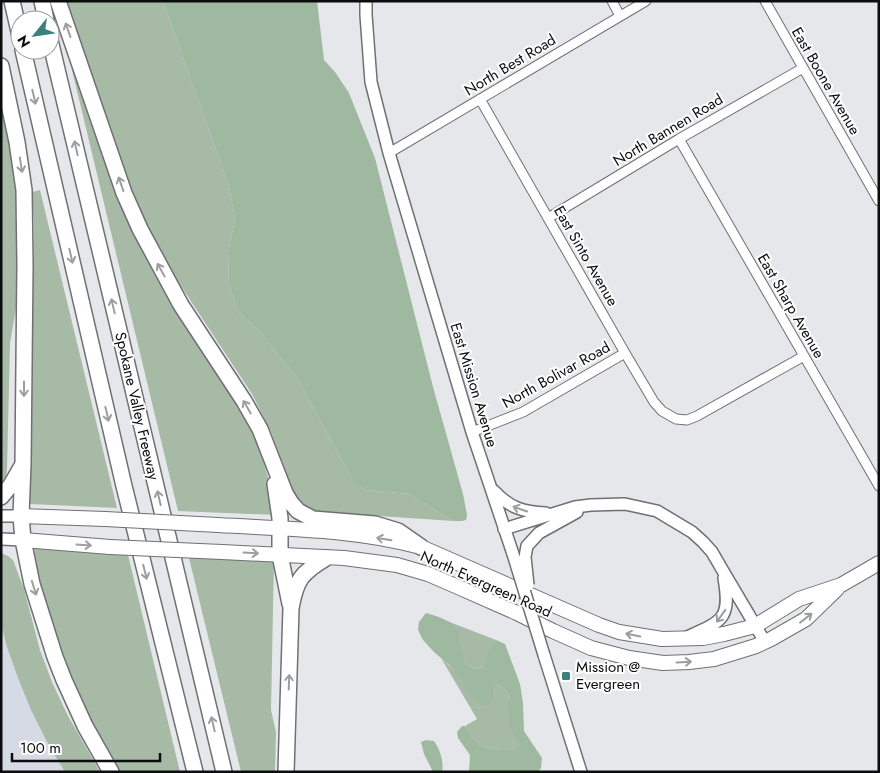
<svg xmlns="http://www.w3.org/2000/svg" width="880" height="773" font-family="Jost,sans-serif">
	<style>
		.built { fill: #d6dae5 }
		.green { fill: #a6baa6 }
		.forest { fill: #9fb9a0 }
		.lines { fill: none; stroke-linecap: round; stroke-linejoin: round }
		.street-casing { stroke: #6f7074; stroke-width: 11 }
		.secondary-casing { stroke: #6f7074; stroke-width: 14 }
		.primary-casing { stroke: #6f7074; stroke-width: 16 }
		.highway-casing { stroke: #6f7074; stroke-width: 18 }
		.street { stroke: #fff; stroke-width: 9 }
		.secondary { stroke: #fff; stroke-width: 11 }
		.primary { stroke: #fff; stroke-width: 14 }
		.highway { stroke: #fff; stroke-width: 15 }
		.secondary-bridge-casing { stroke: #6f7074; stroke-width: 14; stroke-linecap: butt }
		.primary-bridge-casing { stroke: #6f7074; stroke-width: 16; stroke-linecap: butt }
		.secondary-bridge { stroke: #fff; stroke-width: 11 }
		.primary-bridge { stroke: #fff; stroke-width: 14 }
		.oneway { stroke: #9d9e9e }
		.poi-dot { fill: #39817b; stroke: #fff; stroke-width: 2 }
		.labels { text-anchor: middle; dominant-baseline: central; stroke-width: 4; stroke-linejoin: round; paint-order: stroke }
		.street-label { font-size: 15px; fill: #0b0c0d; stroke: #fff }
		.poi-label { font-size: 15px; fill: #0b0c0d; stroke: #fff; text-anchor: start }
	</style>
	<rect width="100%" height="100%" fill="#e6e7eb"/>
	<path class="built" d="M1,624L7,647L18,678L31,710L49,746L65,772H1Z"/>
	<path class="green" d="M66,1H163L229,186L235,219L228,253L229,285L238,311L262,334L298,379L351,477C356,484 359,488 367,490L410,494L444,516L454,521L318,512C307,508 300,504 294,494L271,432L252,394L175,277L145,223L126,176Z
		M65,41L122,196L247,420C262,451 270,482 277,515L178,511Z
		M1,104L13,167L16,195L17,222L16,308L10,343L7,469L6,477L1,484Z
		M40,190L117,508L30,504L34,226L32,192Z
		M34,548L128,555L180,772H120L94,729L68,676L42,592L35,556Z
		M1,553L8,556L13,560L24,589L40,650L52,682L67,714L100,772H65L49,746L31,710L18,678L7,647L1,624Z
		M189,558L274,561L271,710L276,732L275,772H241Z
		M452,623L496,640L490,652L483,667L474,669L465,662Z
		M441,658C455,670 466,685 475,701L494,695L495,686L499,685L510,694L509,699L519,744L513,750H501L482,747L472,737L465,726L477,719Z"/>
	<path class="forest" d="M163,1H317L324,60L335,72L349,93L375,158L433,387L463,494L467,515L466,520L462,521H454L444,516L410,494L367,490C359,488 355,484 351,477L298,379L262,334L238,311L229,285L228,253L235,219L229,186Z
		M426,613L439,617L452,623L457,631L465,662L474,669L483,667L489,652L496,640L505,644L520,684L523,703L524,731L542,758L541,768L538,772H469L470,755L458,738L457,732L462,726H465L472,737L482,747L501,750H513L519,744L509,723L508,706L510,694L499,685L495,686L494,695L490,703L482,706L475,701L463,683L449,665L434,652L423,640L418,630L419,622Z
		M426,740L434,741C440,750 444,761 442,772H434L432,770L424,754L421,742Z"/>
	<g class="lines">
		<defs>
			<path id="street" d="M612,1L620,16
				M765,1L879,201
				M480,99L625,353L654,402L662,411L676,419L687,420L697,416L804,356
				M679,139L879,486
				M389,153L646,1
				M548,218L679,139L803,68
				M472,432L523,412L625,353"/>
			<path id="secondary" d="M366,1V15L371,82L389,153L472,432L513,554
				M494,491C510,508 523,512 546,513
				M1,516H21
				M504,529L575,507L591,505L625,504L657,511L692,532L703,542L712,552L723,571L765,642
				M1,539L23,540
				M525,557L527,546L539,533L577,512
				M687,637C723,621 731,619 724,578
				M544,655L581,772"/>
			<path id="primary" d="M21,516L105,519
				M218,525C286,529 355,529 421,547L599,625L619,632L662,639L703,638L724,634L755,626L799,599L841,585L879,563
				M23,540L110,547
				M222,552L344,558L397,565L428,574L458,587L517,613L553,631L591,648L629,658L663,663L689,662L714,659L756,646L771,639L806,619L837,589"/>
			<path id="highway" d="M12,1L20,36
				M42,1L46,20
				M58,1L124,193L140,229L181,305L244,401L260,429L285,493L291,503L298,511L313,519L375,524L398,531L421,547
				M50,40L224,772
				M23,50L124,486L195,772
				M1,66L17,142L24,190L25,265L23,464L21,516L23,540L32,584L55,657L64,680L85,726L111,772
				M275,484L280,518V555L290,604
				M1,497L11,485L22,466
				M286,772L291,608C296,580 301,573 326,558"/>
		</defs>
		<use href="#street" class="street-casing"/>
		<use href="#secondary" class="secondary-casing"/>
		<use href="#primary" class="primary-casing"/>
		<use href="#highway" class="highway-casing"/>
		<use href="#street" class="street"/>
		<use href="#secondary" class="secondary"/>
		<use href="#primary" class="primary"/>
		<use href="#highway" class="highway"/>
		<defs>
			<path id="secondary-bridge" d="M513,554L544,655
				M525,557L528,585"/>
			<path id="primary-bridge" d="M105,519L218,525
				M110,547L222,552"/>
		</defs>
		<use href="#secondary-bridge" class="secondary-bridge-casing"/>
		<use href="#primary-bridge" class="primary-bridge-casing"/>
		<use href="#secondary-bridge" class="secondary-bridge"/>
		<use href="#primary-bridge" class="primary-bridge"/>
	</g>
	<defs><path id="oneway-shaft" d="M-6 0H5M1.5-3L5.5 0L1.5 3" fill="none" stroke-width="1.6" stroke-linecap="round" stroke-linejoin="round" transform="scale(1.25)"/></defs>
	<g class="oneway">
		<use href="#oneway-shaft" transform="translate(68 30) rotate(-109)"/>
		<use href="#oneway-shaft" transform="translate(34 97) rotate(77)"/>
		<use href="#oneway-shaft" transform="translate(76 148) rotate(-103)"/>
		<use href="#oneway-shaft" transform="translate(21 165) rotate(81)"/>
		<use href="#oneway-shaft" transform="translate(121 184) rotate(-109)"/>
		<use href="#oneway-shaft" transform="translate(71 256) rotate(77)"/>
		<use href="#oneway-shaft" transform="translate(161 270) rotate(-119)"/>
		<use href="#oneway-shaft" transform="translate(113 306) rotate(-103)"/>
		<use href="#oneway-shaft" transform="translate(24 389) rotate(90)"/>
		<use href="#oneway-shaft" transform="translate(247 407) rotate(-120)"/>
		<use href="#oneway-shaft" transform="translate(107 414) rotate(77)"/>
		<use href="#oneway-shaft" transform="translate(159 498) rotate(-103)"/>
		<use href="#oneway-shaft" transform="translate(520 509) rotate(-161)"/>
		<use href="#oneway-shaft" transform="translate(384 539) rotate(-171)"/>
		<use href="#oneway-shaft" transform="translate(84 545) rotate(4)"/>
		<use href="#oneway-shaft" transform="translate(251 553) rotate(3)"/>
		<use href="#oneway-shaft" transform="translate(145 572) rotate(76)"/>
		<use href="#oneway-shaft" transform="translate(34 588) rotate(73)"/>
		<use href="#oneway-shaft" transform="translate(721 616) rotate(125)"/>
		<use href="#oneway-shaft" transform="translate(806 618) rotate(-38)"/>
		<use href="#oneway-shaft" transform="translate(633 635) rotate(-168)"/>
		<use href="#oneway-shaft" transform="translate(684 662) rotate(-3)"/>
		<use href="#oneway-shaft" transform="translate(289 682) rotate(-88)"/>
		<use href="#oneway-shaft" transform="translate(213 724) rotate(-103)"/>
	</g>
	<rect class="poi-dot" x="561" y="671" width="10" height="10" rx="2.5"/>
	<g class="labels">
		<g class="street-label">
			<text transform="translate(510 65) rotate(-31)">North Best Road</text>
			<text transform="translate(826 81) rotate(60)">East Boone Avenue</text>
			<text transform="translate(668 130) rotate(-31)">North Bannen Road</text>
			<text transform="translate(586 256) rotate(60)">East Sinto Avenue</text>
			<text transform="translate(791 306) rotate(60)">East Sharp Avenue</text>
			<text transform="translate(556 375) rotate(-29)">North Bolivar Road</text>
			<text transform="translate(474 385) rotate(73)">East Mission Avenue</text>
			<text transform="translate(137 406) rotate(77)">Spokane Valley Freeway</text>
			<text transform="translate(486 584) rotate(24)">North Evergreen Road</text>
		</g>
		<g class="poi-label">
			<text x="576" y="667">Mission @<tspan x="576" dy="17">Evergreen</tspan></text>
		</g>
	</g>
	<rect width="880" height="773" fill="none" stroke="#0b0c0d" stroke-width="5"/>
	<g transform="translate(35 35) rotate(240)"><circle r="24" fill="#ffffff" stroke="#9d9e9e"/>
	<path d="M0-4L9 19L0 12L-9 19Z" fill="#39817b"/>
	<text y="-8" font-size="14" font-weight="bold" text-anchor="middle" fill="#0b0c0d">N</text>
	</g>
	<path d="M12 753v8h148v-8" fill="none" stroke="#0b0c0d" stroke-width="2.5"/>
	<text x="20" y="753" font-size="15" fill="#0b0c0d" stroke="#ffffff" stroke-width="4" paint-order="stroke">100 m</text>
</svg>
